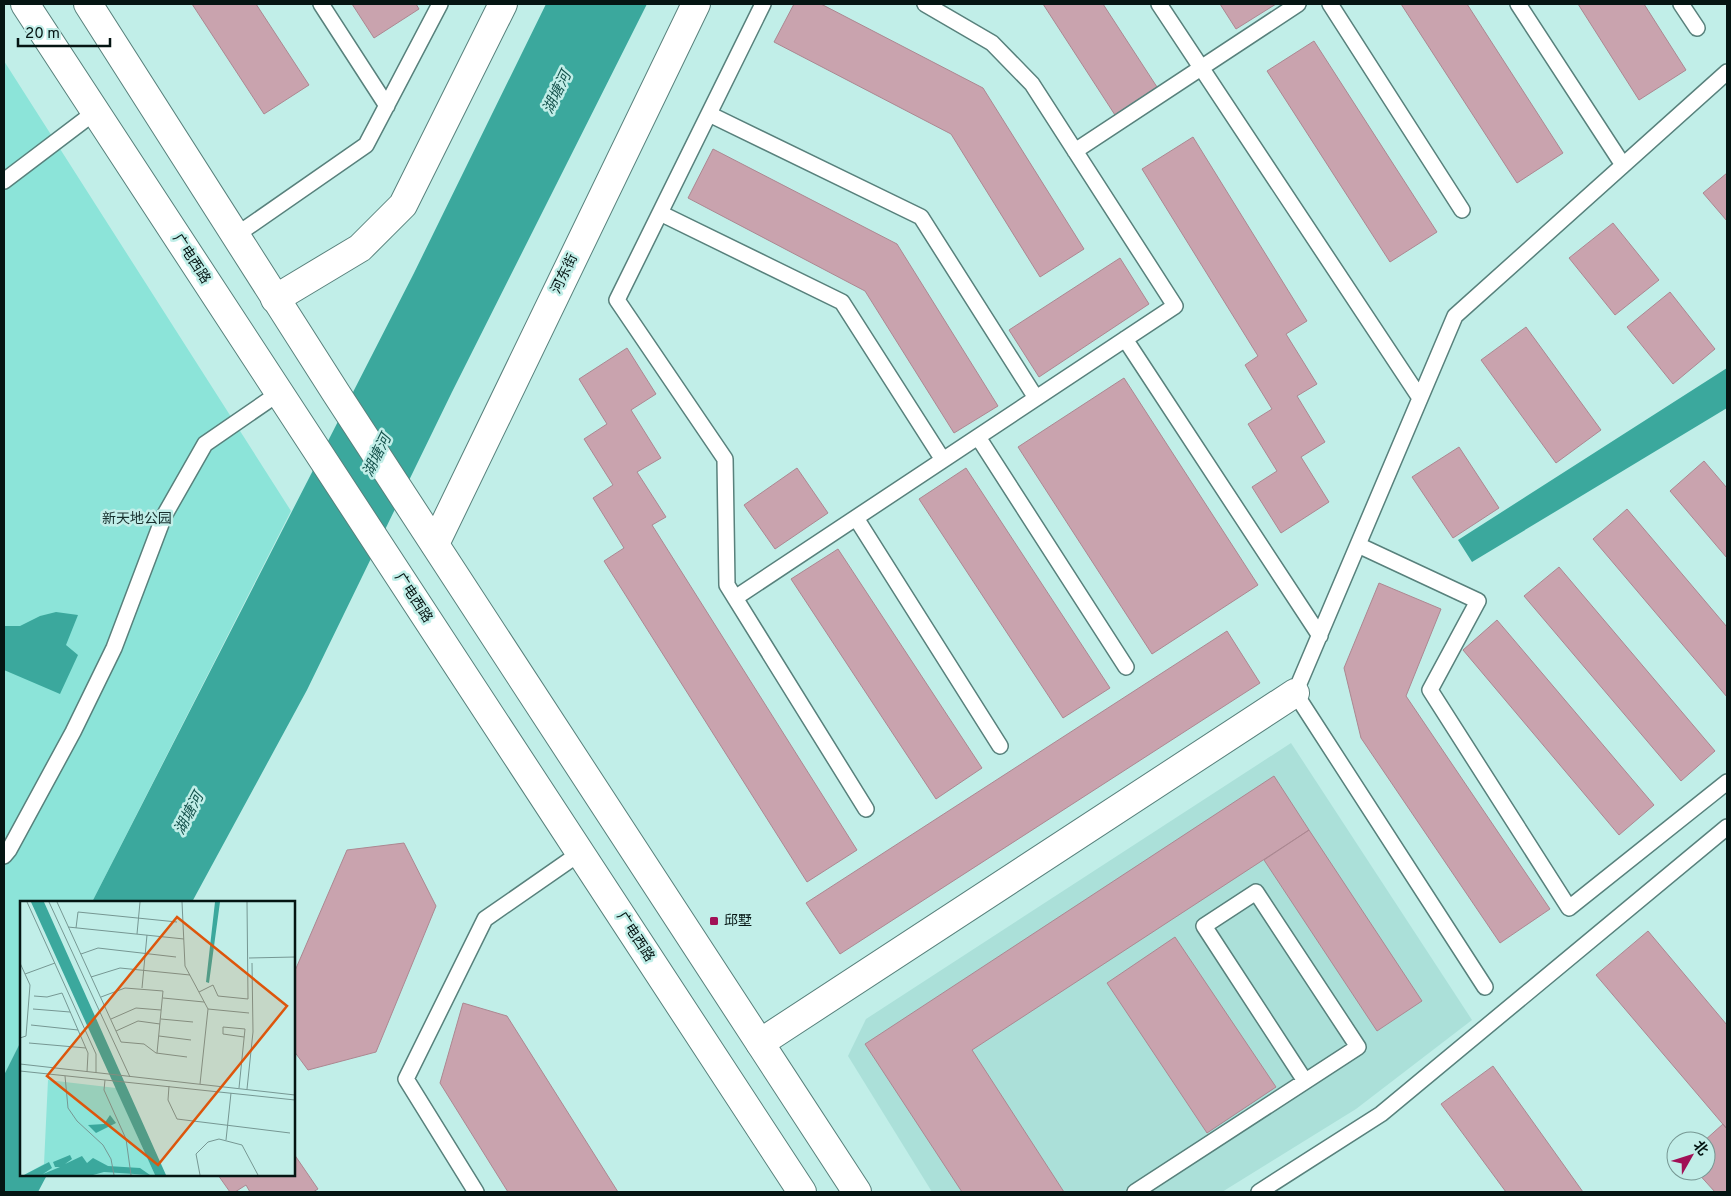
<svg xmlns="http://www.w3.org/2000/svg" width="1731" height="1196" font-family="Overpass,'Noto Sans SC',sans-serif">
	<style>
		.built { fill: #abe0d9 }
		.green { fill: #8ce4d9 }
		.water { fill: #3ba89d }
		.building { fill: #c9a3ae; stroke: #ac8791 }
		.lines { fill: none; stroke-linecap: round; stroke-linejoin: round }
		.service-casing { stroke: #58817c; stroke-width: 18 }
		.minor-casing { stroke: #58817c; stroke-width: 30 }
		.secondary-casing { stroke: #58817c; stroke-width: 30 }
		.service { stroke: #fff; stroke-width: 15 }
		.minor { stroke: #fff; stroke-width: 28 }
		.secondary { stroke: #fff; stroke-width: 28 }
		.poi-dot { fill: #a11056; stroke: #c1eee8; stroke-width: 2 }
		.labels { text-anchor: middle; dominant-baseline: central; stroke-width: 5; stroke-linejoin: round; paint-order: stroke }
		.street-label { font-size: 14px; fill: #051513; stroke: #c1eee8 }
		.park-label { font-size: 14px; fill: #172f2d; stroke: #c1eee8 }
		.poi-label { font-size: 14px; fill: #051513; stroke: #c1eee8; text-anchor: start }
		.water-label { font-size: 15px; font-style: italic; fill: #15524c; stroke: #c1eee8 }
		.inset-road { fill: none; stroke: #769793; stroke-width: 1 }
		.view { fill: #dd560c; fill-opacity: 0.15; stroke: #dd560c; stroke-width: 2.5 }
		.inset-edge { fill: none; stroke: #051513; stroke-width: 2.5 }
	</style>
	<rect width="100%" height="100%" fill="#c1eee8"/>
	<path class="built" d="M1291,743L1472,1020L1356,1109L1222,1192H932L848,1056L866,1019Z"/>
	<path class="green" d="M4,61L291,511L92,902H21V1041L4,1075Z"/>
	<path class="water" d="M546,4H647L452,392L307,690L192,902H92L414,273Z
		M1727,368V408L1472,562L1458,540Z
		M56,612L78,615L66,645L78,655L60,694L4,670V626H20L40,616Z
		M21,1041V1175H47L38,1192H4V1075Z"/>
	<path class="building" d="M192,4H256L309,85L264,114Z
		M352,4H416L419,9L374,38Z
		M794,4H821L983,88L1084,249L1040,277L951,134L774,42Z
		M1043,4H1103L1157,87L1115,115Z
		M1220,4H1276L1236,29Z
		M1401,4H1467L1563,153L1517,183Z
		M1578,4H1644L1686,70L1639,100Z
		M1314,41L1437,232L1390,262L1267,71Z
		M1193,137L1307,321L1286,334L1317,384L1297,396L1325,442L1301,457L1329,502L1281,533L1252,487L1277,471L1248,424L1272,409L1245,365L1258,356L1142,169Z
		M713,149L897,244L998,406L954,433L865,291L688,198Z
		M1727,173V221L1703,193Z
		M1613,223L1659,280L1615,315L1569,258Z
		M1120,258L1149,304L1039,377L1009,330Z
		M1670,292L1715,349L1673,384L1627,327Z
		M1526,327L1601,430L1556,463L1481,360Z
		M627,348L656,394L631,410L661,458L637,472L666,517L652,525L857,850L807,882L604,561L624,548L593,498L613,485L584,439L607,424L579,379Z
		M1124,378L1258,585L1152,654L1018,447Z
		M1459,447L1499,508L1453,538L1412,477Z
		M1704,461L1727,488V558L1670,491Z
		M797,468L828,513L775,549L744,505Z
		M966,468L1110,688L1063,718L919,499Z
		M1627,509L1727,627V697L1593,539Z
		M838,549L982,768L936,799L791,579Z
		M1559,567L1715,751L1681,781L1524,596Z
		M1379,583L1441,609L1406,696L1550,909L1500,943L1361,738L1344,668Z
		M1497,620L1654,805L1619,835L1463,650Z
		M1227,631L1260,683L840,954L806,903Z
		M1274,776L1309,830L972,1050L1064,1192H962L865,1044Z
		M1309,830L1422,1001L1377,1031L1264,860Z
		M404,843L436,906L376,1052L308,1070L294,1051V973L347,850Z
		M1648,931L1727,1025V1129L1596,975Z
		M1175,937L1276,1087L1207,1133L1107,983Z
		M463,1003L507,1016L618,1192H508L440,1083Z
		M1493,1066L1583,1192H1506L1441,1104Z
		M1723,1124L1727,1129V1190L1725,1192H1715L1696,1171H1706V1141H1704Z
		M294,1154L318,1189L313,1192H250L246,1185L235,1192H230L218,1175H294Z"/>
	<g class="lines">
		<defs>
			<path id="service" d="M321,4L387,106
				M763,4L617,300L725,459L727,585L866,809
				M1159,4L1420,398
				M1330,4L1462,210
				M1518,4L1623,165
				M1681,4L1697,28
				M709,114L921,217L1036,398
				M1075,151L1298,4
				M4,181L95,112
				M660,213L842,302L943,460
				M235,236L366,145L440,4
				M1125,339L1320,636
				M978,437L1126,667
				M856,518L1000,746
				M1358,545L1478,601L1430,690L1569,908L1727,782
				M735,598L1175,306L1032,84L992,43L925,4
				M4,856L9,850L73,732L114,648L164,516L205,444L279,393
				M1485,987L1295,693L1455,316L1727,72
				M476,1192L406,1079L485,919L580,853
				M1135,1192L1358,1047L1256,892L1204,926L1305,1081
				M1259,1192L1381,1114L1727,827"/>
			<path id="minor" d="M275,299L360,248L403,205L503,4
				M435,544L696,4
				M760,1043L1295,693"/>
			<path id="secondary" d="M25,4L802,1192
				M88,4L336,393L857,1192"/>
		</defs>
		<use href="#service" class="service-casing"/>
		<use href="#minor" class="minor-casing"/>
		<use href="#secondary" class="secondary-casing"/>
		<use href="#service" class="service"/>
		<use href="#minor" class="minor"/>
		<use href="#secondary" class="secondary"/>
	</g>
	<rect class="poi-dot" x="709" y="916" width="10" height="10" rx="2.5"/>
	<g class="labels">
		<g class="street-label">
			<text transform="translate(191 259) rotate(57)">广电西路</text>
			<text transform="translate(565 274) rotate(-64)">河东街</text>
			<text transform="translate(413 598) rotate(57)">广电西路</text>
			<text transform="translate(635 937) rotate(57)">广电西路</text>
		</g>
		<g class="park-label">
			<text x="137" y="519">新天地公园</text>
		</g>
		<g class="poi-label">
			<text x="724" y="921">邱墅</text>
		</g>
		<g class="water-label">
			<text transform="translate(558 93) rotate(-64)">湖塘河</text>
			<text transform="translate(378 456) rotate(-64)">湖塘河</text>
			<text transform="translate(190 814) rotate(-62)">湖塘河</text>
		</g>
	</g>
	<g transform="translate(20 901)">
		<rect width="275" height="275" fill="#c1eee8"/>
		<path d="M28,179L96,187L135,274H4L24,263Z" fill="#8ce4d9"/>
		<path d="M11,1H24L146,274H135ZM195,1H200L189,82L186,81ZM90,214L96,222L76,232L68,224L84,223ZM50,254L52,258L45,263L62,255L67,262L73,257L88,265L120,267L130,274L84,271L73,274H4L29,261L32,267L23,273L40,266H35L33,261Z" fill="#3ba89d"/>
		<path class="inset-road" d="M7,1L76,153V172M29,1L110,176M37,1L101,141L124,143L136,152L167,156M162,1L165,65L188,108L180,183M48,26L164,38M56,27L58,11L157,21M117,33L120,1M61,53L78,47L156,56M229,57L275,56M0,62L10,84L6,135L0,137M5,73L35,62M71,76L100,67L170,74M122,87L127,34M179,91L193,84L198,95L228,98L227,1M14,95L27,96L42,92L68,152L67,171M81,96L105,87L143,90L137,152M143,97L184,101M13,108L50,111M188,108L229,112M91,118L116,107L141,109M141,118L173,121M11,124L58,129M96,130L118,120L140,123M139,135L171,139M9,142L66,147M0,163L275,194M0,170L275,199M45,175L48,207L57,220L83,244L91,258L94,274M85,179L84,189L106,238L111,274M149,185L148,199L157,218L270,232M219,187L225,128L203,126V133L224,136M227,188L233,131L232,62M206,239L211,192M180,274L176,253L188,241L199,238L222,244L238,274"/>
		<path class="view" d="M157,16L267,105L138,264L27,175Z"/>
		<rect width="275" height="275" class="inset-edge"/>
	</g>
	<rect width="1731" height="1196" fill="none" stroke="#051513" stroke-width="10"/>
	<g transform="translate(1691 1156) rotate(51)"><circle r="24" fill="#c1eee8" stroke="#769793"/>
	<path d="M0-4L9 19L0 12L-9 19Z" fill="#a11056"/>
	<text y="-8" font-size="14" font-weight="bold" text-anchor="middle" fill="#051513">北</text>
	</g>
	<path d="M18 38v8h92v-8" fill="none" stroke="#051513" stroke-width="2.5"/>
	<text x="25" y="38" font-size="15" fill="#051513" stroke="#c1eee8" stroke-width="4" paint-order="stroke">20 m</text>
</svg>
